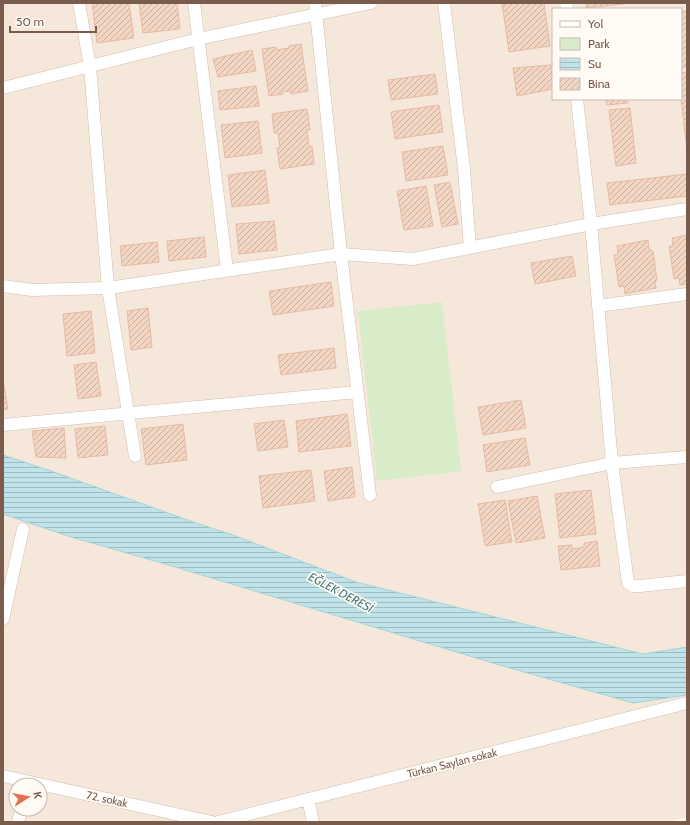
<svg xmlns="http://www.w3.org/2000/svg" width="690" height="825" font-family="Cabin,sans-serif">
	<style>
		.residential { fill: #f5e8da; fill-rule: evenodd }
		.green { fill: #d8ecc9 }
		.water { fill: url(#water-rules); stroke: #a5d3da }
		.building { fill: url(#building-hatch); stroke: #e6bba3 }
		.lines { fill: none; stroke-linecap: round; stroke-linejoin: round }
		.street-casing { stroke: #d1beb0; stroke-width: 13 }
		.street { stroke: #fff; stroke-width: 12 }
		.labels { text-anchor: middle; dominant-baseline: central; stroke-width: 3.5; stroke-linejoin: round; paint-order: stroke }
		.street-label { font-size: 11px; fill: #7a5c4d; stroke: #fffaf3 }
		.water-label { font-size: 12px; font-style: italic; fill: #437c86; stroke: #fffaf3 }
	</style>
	<defs>
		<pattern id="water-rules" width="6" height="5" patternUnits="userSpaceOnUse"><rect width="6" height="5" fill="#bfe3e8"/><path d="M0 2.5h6" fill="none" stroke="#a0bbbe"/></pattern>
		<pattern id="building-hatch" width="6" height="6" patternUnits="userSpaceOnUse"><rect width="6" height="6" fill="#f3d5c3"/><path d="M-1 1l2-2M0 6l6-6M5 7l2-2" fill="none" stroke="#cab0a1"/></pattern>
	</defs>
	<rect width="100%" height="100%" fill="#fdf6ec"/>
	<path class="residential" d="M3,3H687V817L665,822H3ZM553,9H681V99H553ZM16,785H40V809H16Z"/>
	<path class="green" d="M442,302L461,471L377,481L358,311Z"/>
	<path class="water" d="M3,455L54,472L196,523L233,535L356,582L643,654L687,647V695L633,703L496,664L172,566L71,537L3,514Z"/>
	<path class="building" d="M92,3H129L134,38L97,43Z
		M139,3H177L180,29L143,33Z
		M502,3H544L550,46L509,52Z
		M586,3H632L586,8Z
		M681,11H687V67H681Z
		M301,44L308,91L291,94V91L283,92V94L269,96L262,49L276,47V50L289,48V46Z
		M252,50L256,71L218,77L213,59Z
		M551,65L553,89L517,96L513,68Z
		M687,72V150L681,99V73Z
		M435,74L438,94L391,100L388,80Z
		M256,86L259,106L220,110L218,91Z
		M606,99H628V103L607,105Z
		M439,105L443,132L395,139L391,112Z
		M630,108L636,163L616,166L609,110Z
		M307,109L310,130H307L309,146H312L314,164L280,169L277,148H280L278,133H274L272,114Z
		M258,121L262,153L225,158L221,125Z
		M443,146L448,175L406,181L402,152Z
		M265,170L269,203L232,207L228,175Z
		M687,174V196L610,205L607,183Z
		M450,182L458,224L442,227L434,185Z
		M426,186L433,226L404,230L397,191Z
		M274,221L277,250L239,254L236,224Z
		M687,235V284L680,285L679,278L674,279L669,246H673L672,238Z
		M204,237L206,257L169,261L167,241Z
		M648,240L649,249L653,251L657,280L655,282L656,288L625,294L624,286L619,287L614,255L618,254L617,246Z
		M157,242L159,262L122,266L120,246Z
		M572,256L576,276L535,284L531,263Z
		M331,282L334,306L273,315L269,291Z
		M148,308L152,347L131,350L127,311Z
		M91,311L95,353L67,356L63,314Z
		M334,348L336,368L281,375L278,355Z
		M96,362L101,396L78,399L74,365Z
		M3,380L8,409L3,410Z
		M521,400L526,428L483,435L478,407Z
		M347,414L351,446L299,452L296,421Z
		M284,420L288,447L258,451L254,424Z
		M183,424L187,460L146,465L141,429Z
		M105,426L108,455L78,458L75,429Z
		M64,428L66,458L36,457L32,431Z
		M525,438L530,465L487,472L483,445Z
		M352,467L355,497L328,501L324,471Z
		M311,470L315,501L263,508L259,476Z
		M591,490L596,534L560,538L555,494Z
		M537,496L545,538L516,543L508,501Z
		M505,500L512,542L485,546L478,504Z
		M597,541L600,566L561,570L558,546L572,545V549L584,547V543Z"/>
	<g class="lines">
		<defs>
			<path id="street" d="M79,3L90,67L108,288L135,456
				M194,3L227,270
				M315,3L341,254L370,495
				M444,3L464,169L470,248
				M566,3L567,9
				M3,88L198,39L371,3
				M577,99L591,224L612,463L628,583L633,586H640L687,581
				M3,286L32,290L108,288L341,254L413,259L591,224L687,209
				M598,306L687,294
				M3,425L357,392
				M497,487L612,463L687,457
				M3,619L23,529
				M3,776L212,822
				M308,799L313,822
				M18,822L21,809
				M218,822L687,703"/>
		</defs>
		<use href="#street" class="street-casing"/>
		<use href="#street" class="street"/>
	</g>
	<g class="labels">
		<g class="street-label">
			<text transform="translate(452 763) rotate(-14)">Türkan Saylan sokak</text>
			<text transform="translate(107 799) rotate(12)">72. sokak</text>
		</g>
		<g class="water-label">
			<text transform="translate(341 592) rotate(28)">EĞLEK DERESİ</text>
		</g>
	</g>
	<rect width="690" height="825" fill="none" stroke="#7a5c4d" stroke-width="8"/>
	<rect x="552" y="8" width="130" height="92" fill="#fffaf3" stroke="#cabbb1"/>
	<rect x="560" y="21" width="20" height="6" fill="#ffffff" stroke="#cabbb1"/>
	<text x="588" y="28" font-size="12" fill="#7a5c4d">Yol</text>
	<rect x="560" y="38" width="20" height="12" fill="#d8ecc9" stroke="#cabbb1"/>
	<text x="588" y="48" font-size="12" fill="#7a5c4d">Park</text>
	<rect x="560" y="58" width="20" height="12" fill="url(#water-rules)" stroke="#cabbb1"/>
	<text x="588" y="68" font-size="12" fill="#7a5c4d">Su</text>
	<rect x="560" y="78" width="20" height="12" fill="url(#building-hatch)" stroke="#cabbb1"/>
	<text x="588" y="88" font-size="12" fill="#7a5c4d">Bina</text>
	<g transform="translate(28 797) rotate(79)"><circle r="19" fill="#fffaf3" stroke="#cabbb1"/>
	<path d="M0-3L7 15L0 10L-7 15Z" fill="#e76f51"/>
	<text y="-6" font-size="11" font-weight="bold" text-anchor="middle" fill="#7a5c4d">K</text>
	</g>
	<path d="M10 26v6h86v-6" fill="none" stroke="#7a5c4d" stroke-width="2"/>
	<text x="16" y="26" font-size="12" fill="#7a5c4d" stroke="#fffaf3" stroke-width="3" paint-order="stroke">50 m</text>
</svg>
